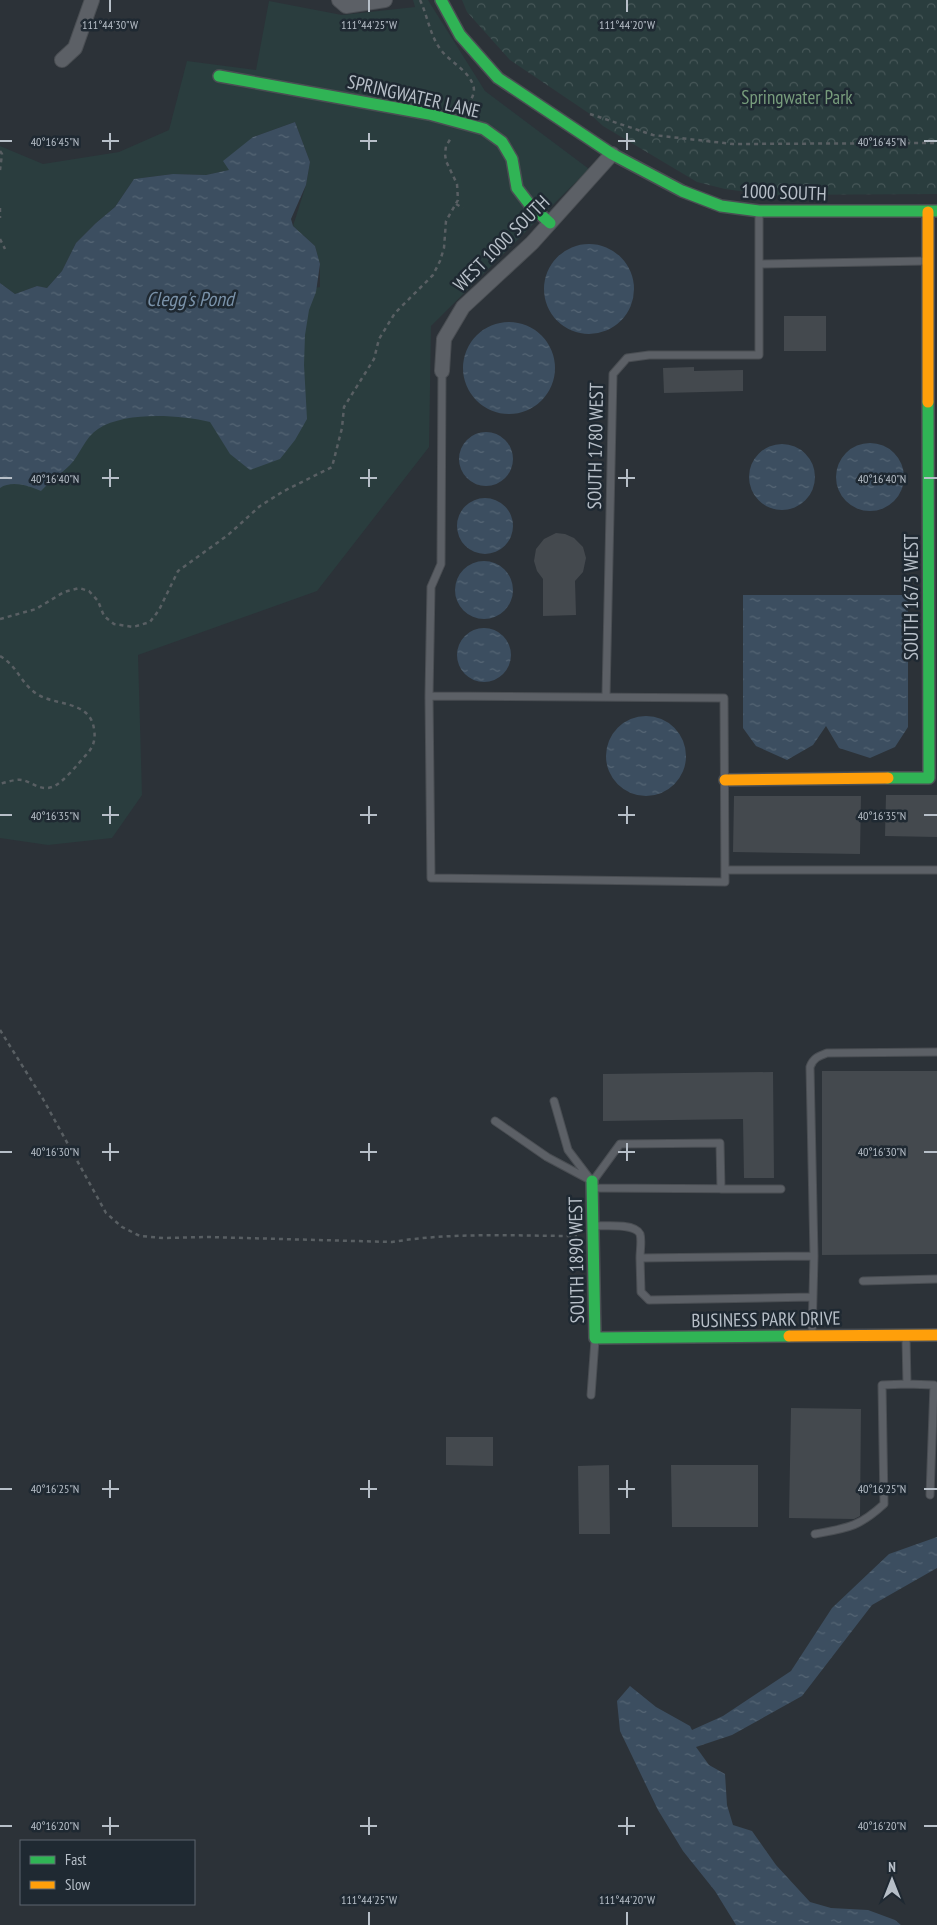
<svg xmlns="http://www.w3.org/2000/svg" width="937" height="1925" font-family="'PT Sans Narrow',sans-serif">
	<style>
		.grass { fill: #2a3d3e }
		.park { fill: url(#park-crowns) }
		.water { fill: url(#water-ripples) }
		.building { fill: #44494e }
		.lines { fill: none; stroke-linecap: round; stroke-linejoin: round }
		.lane-casing { stroke: #4a4e53; stroke-width: 9 }
		.street-casing { stroke: #4a4e53; stroke-width: 16 }
		.fast-casing { stroke: #4a4e53; stroke-width: 14 }
		.slow-casing { stroke: #4a4e53; stroke-width: 14 }
		.path { stroke: #595f63; stroke-width: 2.5; stroke-dasharray: 4 4; stroke-linecap: butt }
		.lane { stroke: #5c6066; stroke-width: 7 }
		.street { stroke: #5c6066; stroke-width: 14 }
		.fast { stroke: #30b455; stroke-width: 11 }
		.slow { stroke: #ff9f0a; stroke-width: 11 }
		.ticks { fill: none; stroke: #b7bfc8; stroke-width: 2 }
		.labels { text-anchor: middle; dominant-baseline: central; stroke-width: 5; stroke-linejoin: round; paint-order: stroke }
		.street-label { font-size: 19px; fill: #b7bfc8; stroke: #1f2932 }
		.park-label { font-size: 19px; fill: #779c7c; stroke: #1f2932 }
		.water-label { font-size: 20px; font-style: italic; fill: #7a92a9; stroke: #1f2932 }
		.ticks-label { font-size: 12px; text-anchor: middle; fill: #b7bfc8; stroke: #1f2932; stroke-width: 5; stroke-linejoin: round; paint-order: stroke }
	</style>
	<defs>
		<pattern id="park-crowns" width="20" height="18" patternUnits="userSpaceOnUse" patternTransform="scale(1.25)"><rect width="20" height="18" fill="#2a3d3e"/><path d="M2 6a3 3 0 1 1 6 0M12 15a3 3 0 1 1 6 0" fill="none" stroke="#475758"/></pattern>
		<pattern id="water-ripples" width="26" height="14" patternUnits="userSpaceOnUse" patternTransform="scale(1.25)"><rect width="26" height="14" fill="#3c4e60"/><path d="M2 4q2-2 4 0t4 0M15 11q2-2 4 0t4 0" fill="none" stroke="#566675"/></pattern>
	</defs>
	<rect width="100%" height="100%" fill="#2c3238"/>
	<path class="grass" d="M413,0H428L485,91L589,169L431,326L429,447L317,591L138,655L142,795L112,838L48,845L0,838V341L320,287V264L315,246L293,226L306,185L310,162L295,122L253,137L230,170L206,175L173,174L134,179L115,207L96,223L76,243L62,271L47,288L37,286L15,294L0,283V146L43,164L119,152L169,130L187,61L256,70L269,1L342,15L415,7Z"/>
	<path class="park" d="M462,0H937V194L769,195L725,189L697,182L603,126L590,114L510,60L467,12Z"/>
	<path class="water" d="M295,122L310,162L306,185L291,219L293,226L315,246L320,264L316,292L309,310L305,335L304,365L307,419L295,440L280,459L250,470L230,454L210,422C179,415 126,411 98,429C85,437 80,455 70,465C61,474 50,481 41,491C29,486 12,480 0,488V283L15,294L37,286L47,288L62,271L76,243L96,223L115,207L134,179L173,174L206,175L229,170L223,161L253,137Z
		M544 289a45 45 0 1 1 90 0a45 45 0 1 1-90 0Z
		M463 368a46 46 0 1 1 92 0a46 46 0 1 1-92 0Z
		M459 459a27 27 0 1 1 54 0a27 27 0 1 1-54 0Z
		M836 477a34 34 0 1 1 68 0a34 34 0 1 1-68 0Z
		M749 477a33 33 0 1 1 66 0a33 33 0 1 1-66 0Z
		M457 526a28 28 0 1 1 56 0a28 28 0 1 1-56 0Z
		M455 590a29 29 0 1 1 58 0a29 29 0 1 1-58 0Z
		M743,595H908V727L895,747L870,758L839,748L826,726L813,745L787,760L756,746L743,728Z
		M457 655a27 27 0 1 1 54 0a27 27 0 1 1-54 0Z
		M606 756a40 40 0 1 1 80 0a40 40 0 1 1-80 0Z
		M937,1537V1568L872,1605L802,1696L732,1735L696,1747L709,1765L725,1774L727,1805L733,1825L752,1831L776,1865L810,1902L831,1908L868,1910L895,1920L901,1925H736L715,1891L683,1851L658,1810L620,1731L617,1701L630,1686L656,1707L690,1726L692,1730L723,1716L791,1671L832,1608L889,1554Z"/>
	<path class="building" d="M784,316H826V351H784Z
		M694,367V371L743,370V391L664,393L663,368Z
		M556,533L565,534L574,538L583,547L586,558L583,572L575,581L576,615L543,616V579L537,571L534,561L536,549L544,539Z
		M886,795H937V837L885,836Z
		M734,796H861L860,854L733,852Z
		M822,1071H937V1254L822,1255Z
		M773,1072L774,1178H744L743,1119L603,1121V1074Z
		M791,1408L861,1409L860,1516L854,1519L789,1518Z
		M446,1437H493V1466L446,1465Z
		M609,1465L610,1534H579L578,1466Z
		M671,1465H758V1527H672Z"/>
	<g class="lines">
		<defs>
			<path id="lane" d="M759,264L926,261
				M429,696L724,698L725,882L431,878Z
				M429,696L431,587L441,564L442,371
				M606,696L613,374L627,358L649,355H759V213
				M725,870H937
				M554,1101L568,1150L590,1179
				M495,1121L547,1157L590,1180
				M593,1181L620,1144L720,1143L721,1189
				M593,1188L781,1189
				M594,1226C605,1226 635,1223 640,1234C642,1240 640,1251 640,1258
				M814,1256L810,1067C813,1058 819,1056 827,1053L937,1052
				M863,1281L937,1279
				M812,1335L814,1256L640,1258L641,1292L649,1300L813,1297
				M906,1338L907,1384L934,1385L930,1495
				M591,1395L595,1340
				M815,1534C848,1528 859,1527 884,1504L882,1385L907,1384"/>
			<path id="street" d="M339,0L346,6L385,0
				M62,60L75,48L92,0
				M442,371L444,339L463,307L532,243L612,154"/>
			<path id="fast" d="M441,0L460,35L498,78L612,154L682,191L721,206L759,211H937
				M219,76L429,114L484,129L502,142L512,159L517,188L530,205L550,223
				M888,778H929L928,402
				M592,1181L595,1338L789,1336"/>
			<path id="slow" d="M928,212V402
				M725,780L888,778
				M789,1336L937,1335"/>
		</defs>
		<use href="#lane" class="lane-casing"/>
		<use href="#street" class="street-casing"/>
		<use href="#fast" class="fast-casing"/>
		<use href="#slow" class="slow-casing"/>
		<path class="path" d="M420,0C428,17 430,36 441,50C450,62 468,70 473,85C476,92 471,100 467,107
			M590,114L653,135L733,144L937,143
			M0,151L2,154L0,170
			M456,204L463,208
			M0,208V218
			M0,239L5,249
			M0,619L36,609L64,592L79,588L89,591L98,601L104,616L114,624L133,627L150,622L159,610L178,571L228,535L260,506L284,491L332,467L342,428L344,407L374,359L379,339L395,313L433,275L440,261L444,248L446,221L458,200L457,184L446,161L445,154L446,146L451,138
			M0,656C17,666 20,681 34,692C53,707 90,699 94,729C96,740 93,748 85,756C78,764 62,784 52,787C40,791 32,782 22,780C16,779 6,782 0,784
			M0,1030L43,1099L106,1213L122,1227L140,1236L163,1238L207,1237L392,1242C453,1232 516,1236 577,1236"/>
		<use href="#lane" class="lane"/>
		<use href="#street" class="street"/>
		<use href="#fast" class="fast"/>
		<use href="#slow" class="slow"/>
	</g>
	<path class="ticks" d="M110,0V12M369,0V12M627,0V12M110,133V150M369,133V150M627,133V150M0,141H12M102,141H119M360,141H377M618,141H635M924,141H937M110,469V487M369,469V487M627,469V487M0,478H12M102,478H119M360,478H377M618,478H635M924,478H937M110,806V824M369,806V824M627,806V824M0,815H12M102,815H119M360,815H377M618,815H635M924,815H937M110,1143V1161M369,1143V1161M627,1143V1161M0,1152H12M102,1152H119M360,1152H377M618,1152H635M924,1152H937M110,1480V1498M369,1480V1498M627,1480V1498M0,1489H12M102,1489H119M360,1489H377M618,1489H635M924,1489H937M110,1817V1835M369,1817V1835M627,1817V1835M0,1826H12M102,1826H119M360,1826H377M618,1826H635M924,1826H937M369,1912V1925M627,1912V1925"/>
	<g class="labels">
		<g class="street-label">
			<text transform="translate(414 96) rotate(13)">SPRINGWATER LANE</text>
			<text transform="translate(784 192) rotate(2)">1000 SOUTH</text>
			<text transform="translate(501 243) rotate(-45)">WEST 1000 SOUTH</text>
			<text transform="translate(595 446) rotate(-89)">SOUTH 1780 WEST</text>
			<text transform="translate(911 597) rotate(-90)">SOUTH 1675 WEST</text>
			<text transform="translate(576 1260) rotate(-91)">SOUTH 1890 WEST</text>
			<text transform="translate(766 1319) rotate(-1)">BUSINESS PARK DRIVE</text>
		</g>
		<g class="park-label">
			<text x="797" y="97">Springwater Park</text>
		</g>
		<g class="water-label">
			<text x="190" y="299">Clegg's Pond</text>
		</g>
	</g>
	<g class="ticks-label">
		<text x="110" y="29">111°44'30"W</text>
		<text x="369" y="29">111°44'25"W</text>
		<text x="627" y="29">111°44'20"W</text>
		<text x="55" y="146">40°16'45"N</text>
		<text x="882" y="146">40°16'45"N</text>
		<text x="55" y="483">40°16'40"N</text>
		<text x="882" y="483">40°16'40"N</text>
		<text x="55" y="820">40°16'35"N</text>
		<text x="882" y="820">40°16'35"N</text>
		<text x="55" y="1156">40°16'30"N</text>
		<text x="882" y="1156">40°16'30"N</text>
		<text x="55" y="1493">40°16'25"N</text>
		<text x="882" y="1493">40°16'25"N</text>
		<text x="55" y="1830">40°16'20"N</text>
		<text x="882" y="1830">40°16'20"N</text>
		<text x="369" y="1904">111°44'25"W</text>
		<text x="627" y="1904">111°44'20"W</text>
	</g>
	<rect x="20" y="1840" width="175" height="65" fill="#1f2932" stroke="#5c656e"/>
	<rect x="30" y="1856" width="25" height="8" fill="#30b455" stroke="#5c656e"/>
	<text x="65" y="1865" font-size="15" fill="#b7bfc8">Fast</text>
	<rect x="30" y="1881" width="25" height="8" fill="#ff9f0a" stroke="#5c656e"/>
	<text x="65" y="1890" font-size="15" fill="#b7bfc8">Slow</text>
	<g transform="translate(892 1880)" stroke="#1f2932" stroke-width="4" paint-order="stroke">
	<path d="M0-4L9 19L0 12L-9 19Z" fill="#b7bfc8"/>
	<text y="-8" font-size="14" font-weight="bold" text-anchor="middle" fill="#b7bfc8">N</text>
	</g>
</svg>
